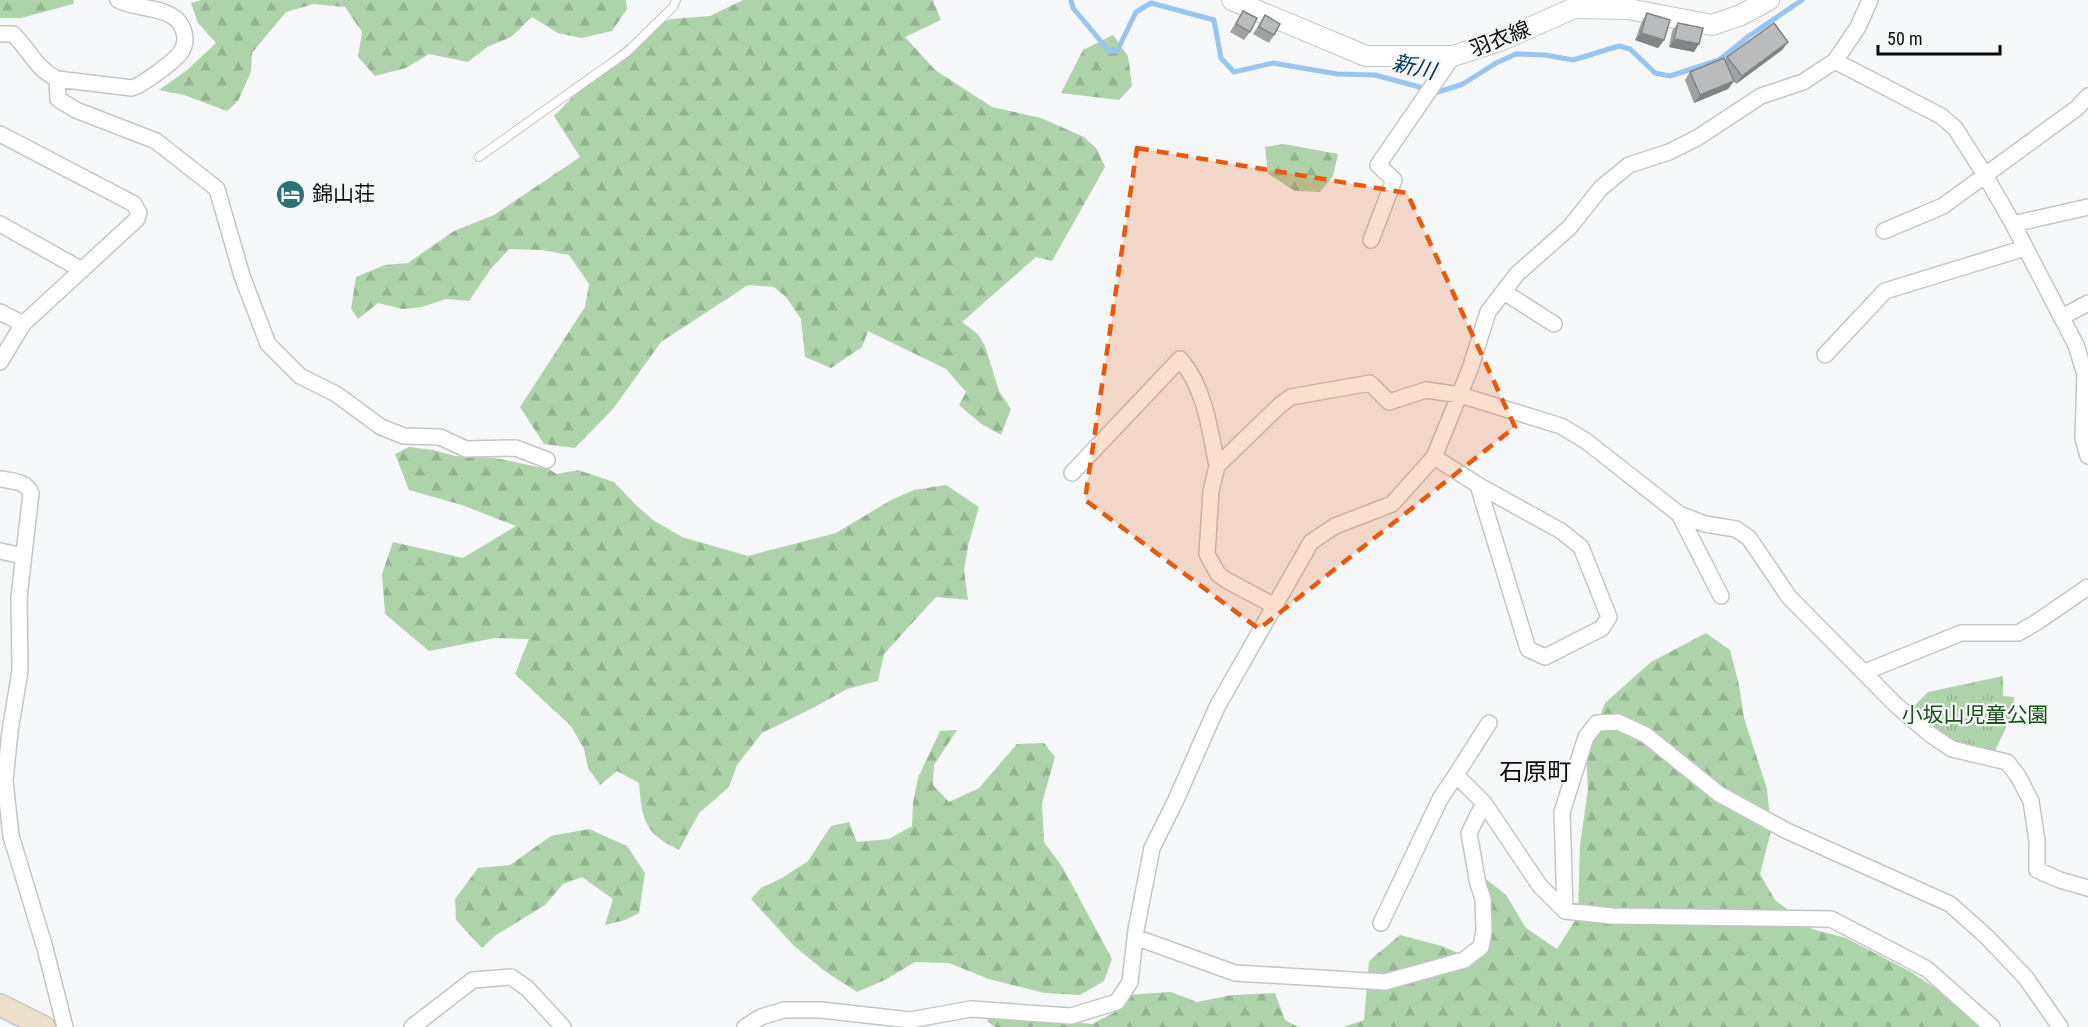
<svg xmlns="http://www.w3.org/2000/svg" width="2088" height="1027" font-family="'Roboto Condensed','Noto Sans JP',sans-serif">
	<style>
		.grass { fill: url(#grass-tufts) }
		.forest { fill: url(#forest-firs) }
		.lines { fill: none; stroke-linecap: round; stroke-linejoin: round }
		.stream { stroke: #98c5ef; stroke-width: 5 }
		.service-casing { stroke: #c4c5c7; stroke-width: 10 }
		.minor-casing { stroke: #c4c5c7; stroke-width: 18 }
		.tertiary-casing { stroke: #c4c5c7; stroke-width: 22 }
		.secondary-casing { stroke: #c4c5c7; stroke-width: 24 }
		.service { stroke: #fff; stroke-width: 8 }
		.minor { stroke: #fff; stroke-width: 15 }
		.tertiary { stroke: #fff; stroke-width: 20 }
		.secondary { stroke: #ebdfca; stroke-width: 21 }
		.wall { fill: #9fa1a3 }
		.shaded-wall { fill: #828384 }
		.building { fill: #b9bbbd; stroke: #828384; stroke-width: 1.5 }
		.marked { fill: #e8590c; fill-opacity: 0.2; stroke: #e8590c; stroke-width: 4.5; stroke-dasharray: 12 8; stroke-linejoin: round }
		.labels { text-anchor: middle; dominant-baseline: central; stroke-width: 4.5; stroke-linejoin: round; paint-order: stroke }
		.street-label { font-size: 21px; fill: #0b0c0c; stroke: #f6f7f9 }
		.poi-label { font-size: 21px; fill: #0b0c0c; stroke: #f6f7f9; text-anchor: start }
		.park-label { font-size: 21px; fill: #195117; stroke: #f6f7f9 }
		.water-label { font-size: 22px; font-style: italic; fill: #043960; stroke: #f6f7f9 }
		.quarter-label { font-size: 24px; fill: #0b0c0c; stroke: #f6f7f9 }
	</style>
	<defs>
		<pattern id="grass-tufts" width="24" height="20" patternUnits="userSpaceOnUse" patternTransform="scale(1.5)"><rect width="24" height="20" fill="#aed2aa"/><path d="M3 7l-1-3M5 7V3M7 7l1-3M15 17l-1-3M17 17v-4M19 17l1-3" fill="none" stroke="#94b391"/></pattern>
		<pattern id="forest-firs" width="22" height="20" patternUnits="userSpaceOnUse" patternTransform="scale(1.5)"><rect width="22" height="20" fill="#aed2aa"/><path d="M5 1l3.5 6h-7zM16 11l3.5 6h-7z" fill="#94b391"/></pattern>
	</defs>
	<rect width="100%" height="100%" fill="#f6f7f9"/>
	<path class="grass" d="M2003,676V696L2014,697L2013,713L1994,753L1952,745L1912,708L1928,692Z"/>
	<path class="forest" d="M0,0H74L73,4L21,18H0Z
		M202,0H626L627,9L612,31L581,38L558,33L532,17L511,37L487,47L468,62L429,54L406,68L375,76L358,57L362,32L345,7L314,4L286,12L252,53L251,72L238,101L227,111L184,95L159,90L186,71L216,43L198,23L191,3Z
		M743,0H933L941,20L905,37L935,70L992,107L1041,118L1084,137L1097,149L1105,167L1052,261L1036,257L962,322L978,334L985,346L999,391L1011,409L1001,435L980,423L959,405L966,392L946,369L868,331L862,347L831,368L805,357L801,319L786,297L774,287L748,285L661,342L613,409L575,448L544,444L520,407L585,307L589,284L569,255L542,250L509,249L490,270L469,301L446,299L422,307L403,309L378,303L358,319L351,309L356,277L385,265L408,263L454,231L494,215L580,157L554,116L610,59L647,28L671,19L710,16Z
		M1113,35L1128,56L1132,86L1119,100L1061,93L1083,50Z
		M1284,144L1338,154L1333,176L1320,192L1295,191L1268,174L1265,147Z
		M409,447L433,450L455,456L495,458L548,469L557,474L578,470L614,482L637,506L653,520L682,537L748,556L836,533L891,500L914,490L946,485L979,507L968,546L964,570L968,600L936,597L884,654L878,681L847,689L811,709L762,733L737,765L729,787L699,813L679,850C644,833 642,820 639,783L617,771L600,785L588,768L584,749L571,726L515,674L529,639L495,638L429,651L385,614L382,574L393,542L463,558L516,526L462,505L409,490L395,454Z
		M1706,633L1730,650L1739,685L1744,718L1767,789L1771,831L1760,874L1775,900L1812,929L1846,938L1911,972L1950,998L1980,1027H1343L1364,1020L1369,961L1400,935L1442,946L1464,956L1487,920L1486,879L1506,895L1526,928L1557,949L1578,916L1580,845L1588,789L1586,755L1605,703L1651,662Z
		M957,730L934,765L933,785L949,802L979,788L1017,744L1044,743L1055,757L1042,803L1044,842L1063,868L1112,959L1104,981L1080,995L1044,993L989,979L949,963L915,962L885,980L857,992L826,972L794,946L751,899L761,888L782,878L808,861L831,826L849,822L857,842L889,839L912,826L913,803L918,778L940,731Z
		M589,829L627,846L645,873L639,913L625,920L605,925L613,899L582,877L563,884L545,905L496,935L482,948L456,920L455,899L478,868L510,865L551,836Z
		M1171,992L1197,1002L1232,995L1275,993L1285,1020L1298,1027H995L988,1022L987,1014L1092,1024L1115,1012L1125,995Z"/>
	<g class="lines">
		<path class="stream" d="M1071,0L1073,8L1109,51H1117L1136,12L1151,3L1214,20L1221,58L1234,72L1273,63L1337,74L1375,75L1438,92L1463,84L1496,63L1516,54L1545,55L1573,60L1619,46L1630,49L1655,73L1670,76L1719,60L1749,36L1802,0"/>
		<defs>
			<path id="service" d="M479,157L627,52L673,7L676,0"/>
			<path id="minor" d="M0,34H13C29,49 36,69 57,79L132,88C141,86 176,60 181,52C189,40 184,23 172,16C156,6 134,9 118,0
				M1835,61L1941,116L1955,128L1985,175L2013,224L2076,345L2085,374L2083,438L2088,456
				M57,79L58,99L76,110L156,141L217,189L242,276L268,344L300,376L336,394L381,427L404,436L440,437L466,449L516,448L547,460
				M0,134L134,204L139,213L137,219L23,324L0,362
				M0,224L82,270
				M2013,224L2088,207
				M1884,231L1943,206L2077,108L2088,96
				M1371,240L1394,180L1378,165L1453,56
				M1504,292L1554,324
				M0,312L23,324
				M2062,317L2088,303
				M1825,355L1885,291L2025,248
				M1434,457L1478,485L1561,531L1581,547L1609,617L1602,628L1545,657L1528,649L1478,485
				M1072,473L1180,359C1205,388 1210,430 1217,466
				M0,479C12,481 26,481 31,493L19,597L20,671L10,731L5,781L11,836L45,948L65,1027
				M1679,514L1721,596
				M0,551L23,556
				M1275,606L1226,580L1218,574L1207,554L1211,491L1217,466L1280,405L1291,397L1370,383L1389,402L1426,390L1460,395L1561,426L1586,441L1679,514L1705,524L1736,529L1749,538L1789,597L1896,705L1931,735L1952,749L2007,762L2018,776L2031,801L2037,841V870L2060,880L2088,888
				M1865,672L1961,633H2018L2037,622L2088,587
				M1456,775L1489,723
				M1565,911L1562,812L1586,737L1597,723L1618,722L1646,735L1719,794L1787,831L1950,904L1987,937L2026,978L2060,1027
				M1381,923L1440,799L1456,775L1484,803
				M1135,937L1235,973L1385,982L1464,960L1481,947L1484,931L1483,899L1478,884L1469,833L1484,803L1540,886L1565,911L1612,916L1831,919L1927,969L1992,1027
				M412,1027L473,980L511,977L527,988L563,1027
				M745,1027L761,1017L784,1010H821L910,1020L971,1009L1071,1016L1117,1002L1130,982L1136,930L1152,848L1175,802L1217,707L1311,542L1335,526L1392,504L1434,457L1470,369L1488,312L1517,274L1569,228L1601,188L1629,165L1669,152L1697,138L1761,96L1803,82L1835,61L1858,27L1870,0"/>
			<path id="tertiary" d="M1232,0L1366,56H1453L1502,40L1574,8L1628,9L1712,25L1741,15L1769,0"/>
			<path id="secondary" d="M0,1005L44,1027"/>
		</defs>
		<use href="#service" class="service-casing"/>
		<use href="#minor" class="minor-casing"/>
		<use href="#tertiary" class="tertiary-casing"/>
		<use href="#secondary" class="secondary-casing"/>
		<use href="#service" class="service"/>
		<use href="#minor" class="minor"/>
		<use href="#tertiary" class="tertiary"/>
		<use href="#secondary" class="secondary"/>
	</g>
	<path class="wall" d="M1243,11L1250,32L1244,40L1230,32Z
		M1647,13L1664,40L1658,48L1635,40L1642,21Z
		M1265,15L1274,35L1269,43L1253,34Z
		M1678,23L1694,52L1669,47L1672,31Z
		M1788,42L1782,50L1736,84L1734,81L1728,89L1694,103L1685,80L1690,72L1725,59L1727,57Z"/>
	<path class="shaded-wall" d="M1641,33L1664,40L1658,48L1635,40Z
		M1674,39L1699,44L1694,52L1669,47Z
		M1788,42L1782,50L1736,84L1742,76Z
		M1734,81L1728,89L1694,103L1700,95Z"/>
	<path class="building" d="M1243,11L1257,18L1250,32L1236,24Z
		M1647,13L1670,20L1664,40L1641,33Z
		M1265,15L1280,24L1274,35L1259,27Z
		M1678,23L1703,28L1699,44L1674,39Z
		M1774,23L1788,42L1742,76L1727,57Z
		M1724,58L1734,81L1700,95L1690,72Z"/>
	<path class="marked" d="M1137,148L1407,193L1515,427L1259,629L1085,500Z"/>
	<defs>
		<symbol id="hotel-disc" viewBox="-11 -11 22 22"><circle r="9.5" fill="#2a7476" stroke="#f6f7f9"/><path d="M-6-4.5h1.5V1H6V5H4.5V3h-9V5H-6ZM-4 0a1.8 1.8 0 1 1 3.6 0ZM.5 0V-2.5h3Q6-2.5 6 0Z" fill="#fff"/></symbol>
	</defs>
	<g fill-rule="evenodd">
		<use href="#hotel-disc" x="274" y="178" width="33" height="33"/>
	</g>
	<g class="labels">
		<g class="street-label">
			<text transform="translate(1500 39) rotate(-21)">羽衣線</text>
		</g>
		<g class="poi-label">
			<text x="312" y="194">錦山荘</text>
		</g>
		<g class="park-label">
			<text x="1975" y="715">小坂山児童公園</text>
		</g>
		<g class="water-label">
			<text transform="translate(1414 67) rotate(13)">新川</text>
		</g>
		<g class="quarter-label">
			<text x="1535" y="772">石原町</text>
		</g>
	</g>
	<path d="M1878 45v9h122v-9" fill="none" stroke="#0b0c0c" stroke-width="3"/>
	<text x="1887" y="45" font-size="18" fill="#0b0c0c" stroke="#f6f7f9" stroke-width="4.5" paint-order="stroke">50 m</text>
</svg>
